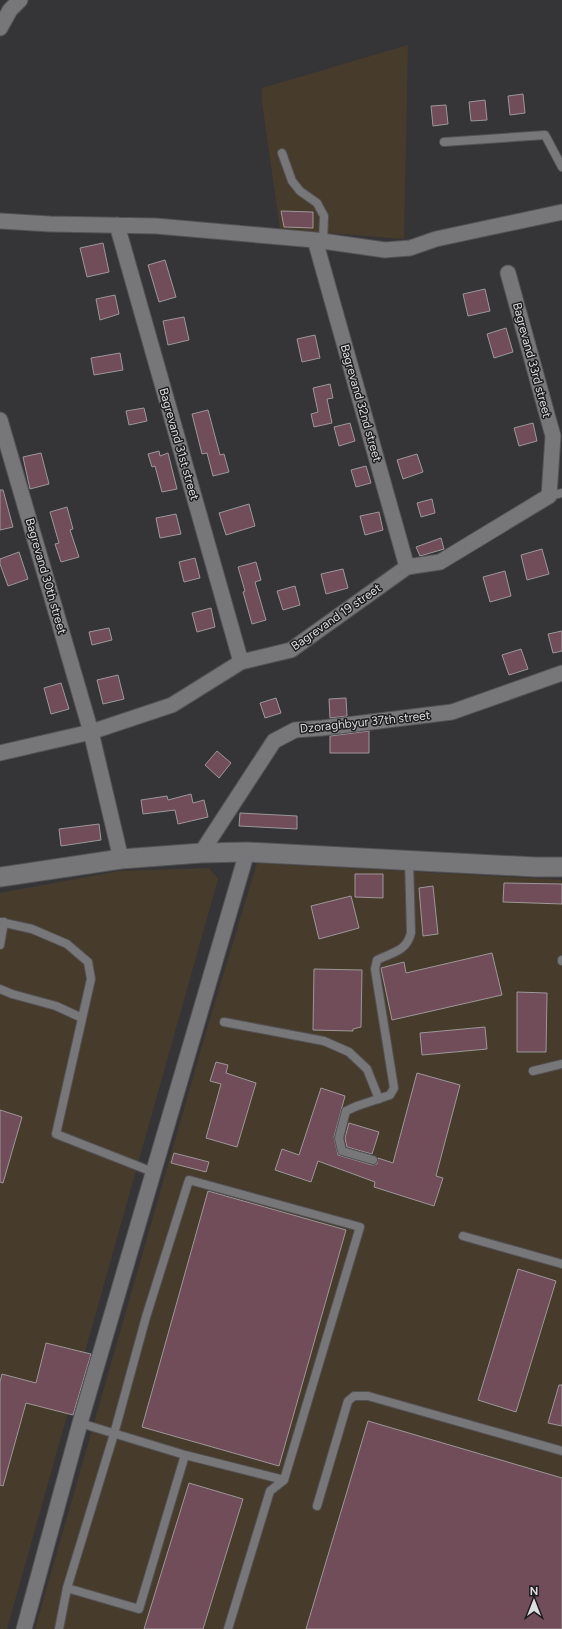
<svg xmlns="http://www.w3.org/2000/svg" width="562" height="1629" font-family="Figtree,sans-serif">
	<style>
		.industrial { fill: #473b2c }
		.building { fill: #714c59; stroke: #9c9899 }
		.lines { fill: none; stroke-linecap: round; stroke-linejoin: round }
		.service-casing { stroke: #535255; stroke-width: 10 }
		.minor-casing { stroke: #535255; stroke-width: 17 }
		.tertiary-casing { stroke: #535255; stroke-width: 21 }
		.service { stroke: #777679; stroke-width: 8 }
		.minor { stroke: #777679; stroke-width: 15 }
		.tertiary { stroke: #777679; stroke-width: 19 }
		.labels { text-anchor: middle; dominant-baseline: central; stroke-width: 3; stroke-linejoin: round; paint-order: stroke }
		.street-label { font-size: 12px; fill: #dedee0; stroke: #1d1c1e }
	</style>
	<rect width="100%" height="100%" fill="#353537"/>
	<path class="industrial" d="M408,45L404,239L280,229L262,102V88Z
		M257,863L562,880V1629H35L206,1032Z
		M209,868L218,879L7,1629H0V893L119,871Z"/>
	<path class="building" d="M523,94L525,113L510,115L508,96Z
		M485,100L487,120L471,121L469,102Z
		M446,105L448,124L433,126L431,106Z
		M281,211L313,212V228L284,227Z
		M103,243L109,272L87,277L80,248Z
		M165,260L176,297L159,302L148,265Z
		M485,289L490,311L468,316L463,294Z
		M115,295L119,314L100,320L96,299Z
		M184,317L189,340L168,345L163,321Z
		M506,328L513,352L494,358L487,334Z
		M315,335L320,358L302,362L297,339Z
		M120,353L123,370L94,375L91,358Z
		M330,384L333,398L327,399L332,423L314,427L311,414L318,412L313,388Z
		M144,408L147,421L129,425L126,411Z
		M208,410L220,455L224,454L229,472L213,476L207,453L202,454L192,414Z
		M350,423L355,441L339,446L334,427Z
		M533,423L537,441L519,446L514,428Z
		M159,451L160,456L168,453L177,489L162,492L155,466L152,467L148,454Z
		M41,453L49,484L30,489L23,457Z
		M417,454L423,472L403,479L397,460Z
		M366,466L371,483L356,487L351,470Z
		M0,490H3L13,527L0,530Z
		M432,499L435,513L421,517L417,503Z
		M249,504L255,526L226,535L219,513Z
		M67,507L73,529L70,530L79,557L61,562L55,544L59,543L50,512Z
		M379,512L383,530L365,535L360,516Z
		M176,514L181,534L160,538L156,518Z
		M441,538L444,549L420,556L416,547Z
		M542,549L549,574L527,580L521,555Z
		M19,552L28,579L8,586L0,564V559Z
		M195,558L200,578L184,582L179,562Z
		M256,562L261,580L255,582L266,620L252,624L243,592L245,591L238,567Z
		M343,569L348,588L326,594L321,574Z
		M505,571L511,596L490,602L483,577Z
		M295,586L300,605L283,610L277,591Z
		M211,608L215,627L197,632L192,613Z
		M109,628L112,640L92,645L89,632Z
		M562,631V651L553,653L548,634Z
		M521,649L528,669L509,675L502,655Z
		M118,675L124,699L103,704L97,680Z
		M61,683L69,709L51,714L44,688Z
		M276,698L281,713L265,718L260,703Z
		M346,698L347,716L330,718L329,699Z
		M369,731V753H330V736Z
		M217,751L231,763L219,778L205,765Z
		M191,794L193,803L204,800L208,817L178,824L175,810L143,814L141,800L167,796L168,800Z
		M240,813L297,816V829L239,826Z
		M99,824L101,840L61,846L59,829Z
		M355,874H383V898L355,897Z
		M504,883L562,884V904L503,902Z
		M433,886L438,934L423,936L419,888Z
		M351,896L359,928L319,939L311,906Z
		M492,953L502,995L392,1020L381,968L404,962L406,973Z
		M314,969L362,970L361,1027L353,1029V1031L313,1030Z
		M517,992L547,993L546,1052H517Z
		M485,1027L487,1049L422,1055L420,1033Z
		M216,1062L228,1065L226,1073L256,1083L237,1147L206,1138L221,1084L210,1081Z
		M417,1073L460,1085L436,1176L443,1178L434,1206L374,1187L375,1182L318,1161L311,1182L275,1170L282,1149L299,1155L321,1088L345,1096L334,1137L338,1155L372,1165L377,1164L378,1158L393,1163Z
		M0,1110L22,1117L3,1183L0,1182Z
		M349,1123L379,1132L372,1154L347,1147L345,1138Z
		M174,1153L209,1162L206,1172L171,1163Z
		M208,1191L346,1230L279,1466L142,1427Z
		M518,1269L556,1281L516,1412L478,1400Z
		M46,1343L91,1354L73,1415L26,1403L3,1486L0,1485V1382L2,1374L36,1383Z
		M559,1385H562V1426L548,1423Z
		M368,1421L562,1478V1629H306Z
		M189,1483L243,1499L203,1629H144Z"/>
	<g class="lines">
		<defs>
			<path id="service" d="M444,142L545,135L562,167
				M282,153L292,181L300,191L317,203L324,216L323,241
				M549,496L562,493
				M0,922L32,929L67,944L88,962L91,979L56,1134L153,1172
				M0,945L4,922
				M562,960V961
				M0,989L12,994L56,1006L82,1018
				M224,1022L324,1041L349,1052L367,1069L379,1099
				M533,1071L562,1064
				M373,1160L342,1151L339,1138L346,1111L357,1106L390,1095L394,1088L375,969L377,960C393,952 406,952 411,933L409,860
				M463,1236L562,1264
				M80,1423L185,1455L284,1480
				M317,1506L348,1401L354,1396H368L562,1451
				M67,1588L139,1609L185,1455
				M59,1629L67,1588L114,1434L146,1317L189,1180L360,1227L284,1480L270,1491L228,1629"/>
			<path id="minor" d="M0,28L10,10L20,0
				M0,221L50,224L156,226L315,240L385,250L410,248L436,239L562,212
				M117,225L241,662
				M315,240L407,567
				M0,420L91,732L121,859
				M0,753L91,732L172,705L241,662L291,650L407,567L440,562L549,496L553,436L508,273
				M201,853L274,741L295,730L322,728L452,712L562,673
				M24,1629L80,1423L247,852"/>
			<path id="tertiary" d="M0,877L121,859L201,853L247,852L535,867H562"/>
		</defs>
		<use href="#service" class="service-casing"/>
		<use href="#minor" class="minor-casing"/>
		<use href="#tertiary" class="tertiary-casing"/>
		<use href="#service" class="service"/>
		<use href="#minor" class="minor"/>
		<use href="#tertiary" class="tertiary"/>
	</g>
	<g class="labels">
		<g class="street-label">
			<text transform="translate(532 360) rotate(75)">Bagrevand 33rd street</text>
			<text transform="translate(361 403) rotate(74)">Bagrevand 32nd street</text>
			<text transform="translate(179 444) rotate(74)">Bagrevand 31st street</text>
			<text transform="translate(46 576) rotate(74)">Bagrevand 30th street</text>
			<text transform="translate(336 617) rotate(-35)">Bagrevand 19 street</text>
			<text transform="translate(365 722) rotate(-6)">Dzoraghbyur 37th street</text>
		</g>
	</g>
	<g transform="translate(534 1601)" stroke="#1d1c1e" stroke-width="3" paint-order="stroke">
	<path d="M0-3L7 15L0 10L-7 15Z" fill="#dedee0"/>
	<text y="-6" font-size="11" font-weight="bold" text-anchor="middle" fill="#dedee0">N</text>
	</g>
</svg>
